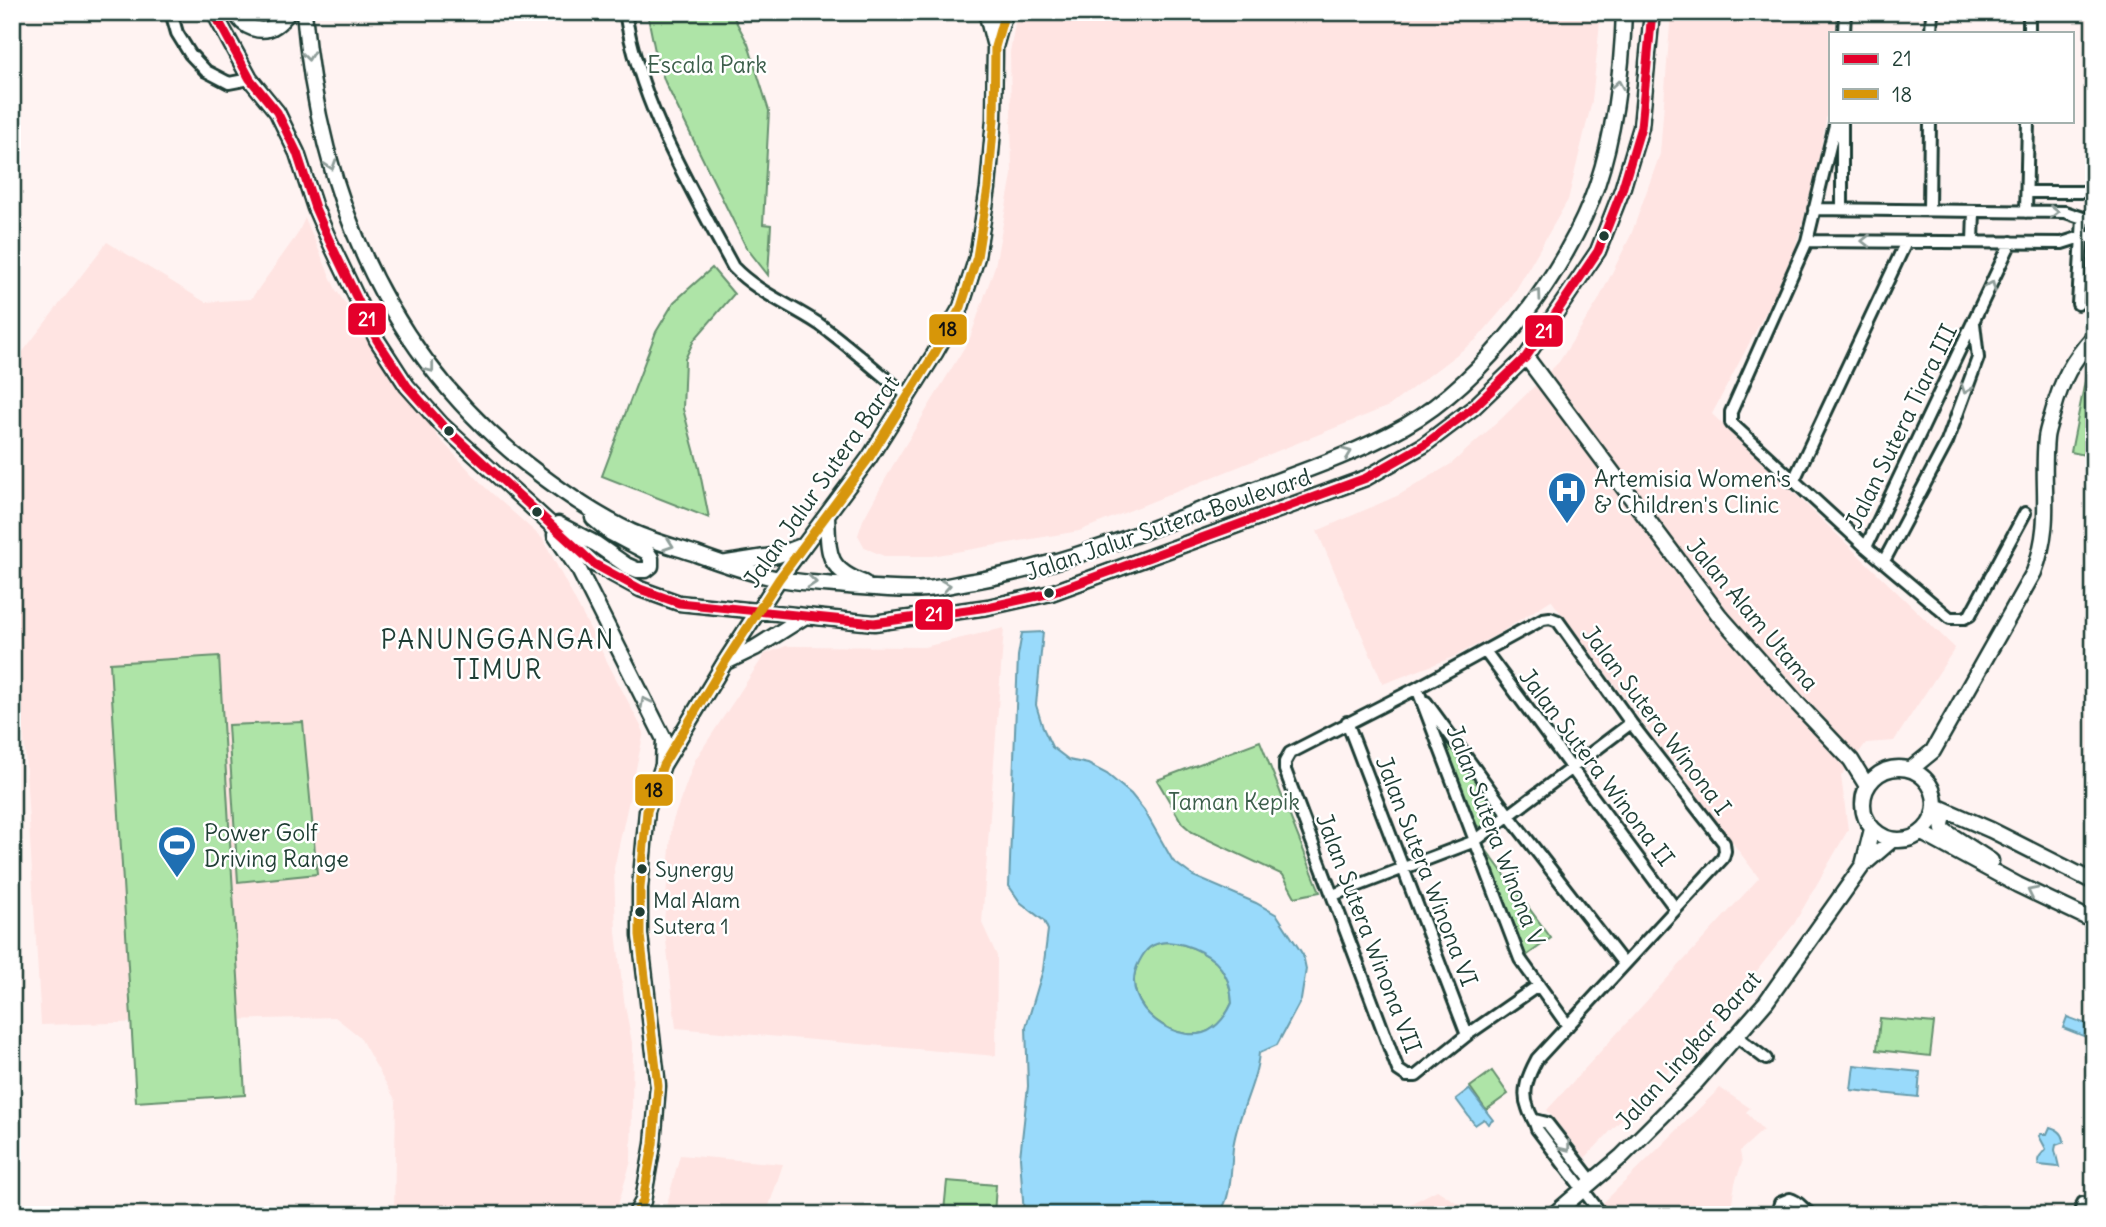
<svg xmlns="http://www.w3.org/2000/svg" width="2106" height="1227" font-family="Delius,sans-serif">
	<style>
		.built { fill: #ffe4e2 }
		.green { fill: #aee4a7; stroke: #66906e; stroke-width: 2 }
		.water { fill: #99dafb; stroke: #689bab; stroke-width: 2; fill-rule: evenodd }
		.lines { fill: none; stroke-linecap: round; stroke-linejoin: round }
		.street-casing { stroke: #1f3d34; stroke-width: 16 }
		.secondary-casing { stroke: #1f3d34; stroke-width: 19 }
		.street { stroke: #fff; stroke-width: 10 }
		.secondary { stroke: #fff; stroke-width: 14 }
		.bus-1-casing { stroke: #fff; stroke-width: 14 }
		.bus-2-casing { stroke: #fff; stroke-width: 14 }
		.bus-1 { stroke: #e4002b; stroke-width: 9 }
		.bus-2 { stroke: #d79608; stroke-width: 9 }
		.oneway { stroke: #8f9e9a }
		.bus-dot { fill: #1f3d34; stroke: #fff; stroke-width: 2.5 }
		.labels { text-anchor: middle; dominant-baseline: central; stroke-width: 5; stroke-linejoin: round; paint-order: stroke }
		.bus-label { font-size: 21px; fill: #1f3d34; stroke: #fff; text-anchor: start }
		.park-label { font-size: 23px; fill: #3c5e4b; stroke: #fff }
		.street-label { font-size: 23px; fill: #1f3d34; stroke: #fff }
		.poi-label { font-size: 23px; fill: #1f3d34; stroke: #fff; text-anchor: start }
		.quarter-label { font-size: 26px; letter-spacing: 2px; fill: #1f3d34; stroke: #fff }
		.line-badge { stroke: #fff; stroke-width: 2.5 }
		.badge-label { font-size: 19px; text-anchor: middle; font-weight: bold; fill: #fff }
		.pale-badge-label { font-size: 19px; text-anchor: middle; font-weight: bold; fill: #111 }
	</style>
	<rect width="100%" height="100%" fill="#fff3f2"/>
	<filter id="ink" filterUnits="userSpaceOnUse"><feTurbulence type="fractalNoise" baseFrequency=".0143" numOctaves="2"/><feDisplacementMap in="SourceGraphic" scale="14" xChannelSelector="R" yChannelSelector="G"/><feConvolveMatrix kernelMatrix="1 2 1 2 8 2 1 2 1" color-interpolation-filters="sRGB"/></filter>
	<g filter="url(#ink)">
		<path class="built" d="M1017,12H1601L1592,101L1568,200L1510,300L1477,339L1389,406L1079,531L932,556H884L865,548L858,535L863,520L892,467L970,338L995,266L1012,175L1010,52Z
			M1671,12H1836L1835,33H1831V95L1814,183L1790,266L1712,414L1955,648L1894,741L1866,743L1841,776L1848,830L1794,924L1725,1011L1585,1158L1547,1110L1759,878L1551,600L1498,634L1451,658L1383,684L1317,531L1399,495L1451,464L1501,419L1559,362L1598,301L1631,235L1660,154Z
			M305,218L336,290L439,438L486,488L543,539L644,732L614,868L616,932L624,1000L633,1048L631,1161L615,1215H394L396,1101L359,1036L335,1017L41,1025L12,535V366L107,242L205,302L251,299L297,235Z
			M1004,628L982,923L997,956L996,1056L676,1028L664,923L672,823L695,760L765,654L786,646L924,647Z
			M1720,1088L1750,1108L1746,1112L1763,1130L1740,1151L1742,1163L1735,1183L1730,1215H1612L1602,1204Z
			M680,1155L783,1164L766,1215H664Z
			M1437,1190L1476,1215H1389Z"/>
		<path class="green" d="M647,12H731L748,44L769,111L763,224L771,225L768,275L746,247L665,82L656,56Z
			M712,268L734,294L694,340L685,359L683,409L699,468L709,518L602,476L656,332L674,302Z
			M2088,366H2094V457L2071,452Z
			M219,656L245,1095L136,1102L110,663Z
			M303,722L317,874L238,882L228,725Z
			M1260,741L1320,892L1295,897L1283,875L1192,832L1182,823L1157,780Z
			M1447,742L1498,809L1497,818L1484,828L1475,825L1445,743Z
			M1484,847L1551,938L1526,956Z
			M1167,942C1187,943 1216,955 1225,975C1230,983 1231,993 1232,1003C1228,1012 1222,1022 1213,1028C1183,1051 1115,1007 1139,961C1146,948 1152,943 1167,942Z
			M1880,1018L1934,1023L1930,1056L1877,1050Z
			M1492,1071L1508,1094L1486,1110L1470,1087Z
			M947,1181L996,1185L994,1215L944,1211Z"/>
		<path class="water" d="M1043,632L1036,705L1043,728L1052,747L1069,760L1088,764L1107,774L1131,794L1144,810L1173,861L1193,876L1256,903L1277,915L1303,955L1306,969L1301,1000L1277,1045L1259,1053C1256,1086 1237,1115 1233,1148C1231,1165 1232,1206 1216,1215H1024L1020,1157L1028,1086L1026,1027L1043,970L1048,930L1044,921L1020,902L1009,886L1018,656L1022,633ZM1167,942C1187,943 1216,955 1225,975C1230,983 1231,993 1232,1003C1228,1012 1221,1022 1213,1028C1183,1051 1115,1007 1139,962C1146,948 1152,943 1167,942Z
			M2067,1017L2094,1027V1040L2063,1028Z
			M1854,1065L1920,1072L1918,1097L1851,1090Z
			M1469,1089L1493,1120L1488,1124L1484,1119L1475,1125L1456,1099Z
			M2050,1127C2057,1129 2064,1133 2064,1142L2056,1145L2055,1150L2059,1167L2039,1165C2036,1158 2041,1155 2046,1149L2039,1136L2041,1134H2047Z"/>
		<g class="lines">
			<defs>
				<path id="street" d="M171,12L177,33L190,54L206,71L229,83L250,79
					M625,12C640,105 689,185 733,267C758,293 789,304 819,324C850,346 878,373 908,396
					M1844,33L1845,12
					M1931,33L1932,12
					M2029,33V12
					M1836,121L1807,241L1731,412V423L1866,547L1950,618H1964L1970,615L2025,513
					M2027,192H2094
					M1814,209L2065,212L2083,218H2094
					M1842,209V121
					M1929,210L1930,121
					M2026,212L2028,121
					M1807,241L2062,243L2081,237H2094
					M1973,242L1974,211
					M2078,304L2083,218
					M1793,482L1906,242
					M1866,547L2011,242
					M1884,561L1947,442L1978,358L1974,323
					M1485,651L1675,908
					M1417,688L1520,959L1568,1026
					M1426,702L1510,817L1624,964
					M1347,722L1467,1035
					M1333,895L1475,841L1631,723
					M1539,985L1467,1035L1416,1076H1407L1398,1070L1285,770V762L1290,753L1417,688L1543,619L1550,618L1558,621L1631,723L1724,843L1725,851L1723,858L1537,1059C1529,1074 1521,1091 1528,1108C1530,1116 1535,1120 1537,1129L1602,1215
					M1737,1037L1766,1059
					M1535,1120L1547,1123L1592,1181
					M1777,1215L1780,1203L1790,1199C1799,1201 1803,1210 1812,1215
					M1981,1215L1982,1213
					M2079,1215L2083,1203"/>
				<path id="secondary" d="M217,12L218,20L250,79L277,112L297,153L315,208L329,240L377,340L407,386L442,425L594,564L640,589L679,603L874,623L988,607L1051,593L1366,478L1424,445L1473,408L1526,357L1598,251L1622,190L1641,127L1652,12
					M236,12C242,28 262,35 276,25C281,22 285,16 289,12
					M304,12C319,191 383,349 525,463C558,489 593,514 632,532C652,541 675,547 696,554C723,564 752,574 780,579C802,583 826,584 848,586C874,588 901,591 926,589C942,588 959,583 974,581C1058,566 1137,535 1216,504C1279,479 1346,459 1405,426C1484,381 1568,271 1597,185C1615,131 1622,70 1624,12
					M986,12L994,43
					M1526,357L1719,615L1797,703L1851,760L1867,786
					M827,516C829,553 825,568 864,583
					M558,524L596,544L626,565L637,570H646L651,566V558L647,552L611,533L593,518
					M555,535L579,570L664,739L663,764
					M727,563L778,555L804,545
					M726,662L755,648L804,617
					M1863 804a36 36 0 1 1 72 0a36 36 0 1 1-72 0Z
					M1911,769L1933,751L2034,572C2053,521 2041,488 2046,438C2047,429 2051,420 2053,412C2062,379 2071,362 2094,336
					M1936,806L1991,830L2094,882
					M1950,812L1944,816L1942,824L1943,830L1991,861
					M1922,833L2018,885L2094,921
					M1863,865L1872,829
					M635,1215L643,1201L653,1144L658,1086L640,935V888L647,811L663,765L725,662L779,579L869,458L935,353L961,307L977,257L988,188L994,119L995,47L1005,12
					M1553,1215L1622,1156L1697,1081L1766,1002L1863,865L1892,840"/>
			</defs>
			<use href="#street" class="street-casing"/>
			<use href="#secondary" class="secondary-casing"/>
			<use href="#street" class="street"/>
			<use href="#secondary" class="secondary"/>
			<defs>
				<path id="bus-1" d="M217,12L218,20L250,79L277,112L297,153L315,208L329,240L377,340L407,386L442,425L594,564L640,589L679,603L874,623L988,607L1051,593L1366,478L1424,445L1473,408L1526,357L1598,251L1622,190L1641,127L1652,12"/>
				<path id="bus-2" d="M635,1215L643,1201L653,1144L658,1086L640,935V888L647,811L663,765L725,662L779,579L869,458L935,353L961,307L977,257L988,188L994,119L995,47L1005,12"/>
			</defs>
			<use href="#bus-1" class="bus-1-casing"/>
			<use href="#bus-2" class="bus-2-casing"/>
			<use href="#bus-1" class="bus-1"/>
			<use href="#bus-2" class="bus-2"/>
		</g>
		<defs><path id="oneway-chevron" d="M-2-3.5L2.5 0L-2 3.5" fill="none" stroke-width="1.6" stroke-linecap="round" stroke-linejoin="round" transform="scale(1.75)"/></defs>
		<g class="oneway">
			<use href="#oneway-chevron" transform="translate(308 56) rotate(83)"/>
			<use href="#oneway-chevron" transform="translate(1618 85) rotate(-81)"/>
			<use href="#oneway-chevron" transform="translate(331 165) rotate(72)"/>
			<use href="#oneway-chevron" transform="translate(2054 212)"/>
			<use href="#oneway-chevron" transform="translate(1866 241) rotate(-180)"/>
			<use href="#oneway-chevron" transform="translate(1991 286) rotate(-66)"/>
			<use href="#oneway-chevron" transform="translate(1537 294) rotate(-54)"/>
			<use href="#oneway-chevron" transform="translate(430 368) rotate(52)"/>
			<use href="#oneway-chevron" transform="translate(1966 389) rotate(110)"/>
			<use href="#oneway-chevron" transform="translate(1347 453) rotate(-21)"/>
			<use href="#oneway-chevron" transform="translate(669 545) rotate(19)"/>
			<use href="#oneway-chevron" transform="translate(812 582) rotate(5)"/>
			<use href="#oneway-chevron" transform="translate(946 586) rotate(-10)"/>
			<use href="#oneway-chevron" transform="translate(645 702) rotate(-117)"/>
			<use href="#oneway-chevron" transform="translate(2032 892) rotate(-154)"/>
			<use href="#oneway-chevron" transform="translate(1566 1147) rotate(52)"/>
		</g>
	</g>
	<defs>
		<symbol id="hospital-pin" viewBox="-11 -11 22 30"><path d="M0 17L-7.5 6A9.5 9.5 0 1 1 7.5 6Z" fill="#1f6fb2" stroke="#fff"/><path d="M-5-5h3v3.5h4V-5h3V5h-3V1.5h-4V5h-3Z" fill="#fff"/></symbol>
		<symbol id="stadium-pin" viewBox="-11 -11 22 30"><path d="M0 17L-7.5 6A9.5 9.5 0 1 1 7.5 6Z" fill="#1f6fb2" stroke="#fff"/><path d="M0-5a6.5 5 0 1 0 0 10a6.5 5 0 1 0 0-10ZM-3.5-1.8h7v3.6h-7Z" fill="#fff"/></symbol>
	</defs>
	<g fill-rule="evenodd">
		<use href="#hospital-pin" x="1545" y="469" width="44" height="60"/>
		<use href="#stadium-pin" x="155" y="823" width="44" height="60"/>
	</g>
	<g class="bus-dot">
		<circle cx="1604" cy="236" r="6"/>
		<circle cx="449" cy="431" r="6"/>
		<circle cx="537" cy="512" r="6"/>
		<circle cx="1049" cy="593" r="6"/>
		<circle cx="642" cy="869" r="6"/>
		<circle cx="640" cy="912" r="6"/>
	</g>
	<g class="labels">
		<g class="bus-label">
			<text x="655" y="869">Synergy</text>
			<text x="653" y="900">Mal Alam<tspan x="653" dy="26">Sutera 1</tspan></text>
		</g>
		<g class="park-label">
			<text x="707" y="64">Escala Park</text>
			<text x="1234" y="801">Taman Kepik</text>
		</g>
		<g class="street-label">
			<text transform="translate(1901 426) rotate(-64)">Jalan Sutera Tiara III</text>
			<text transform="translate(821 481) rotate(-55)">Jalan Jalur Sutera Barat</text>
			<text transform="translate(1168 524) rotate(-19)">Jalan Jalur Sutera Boulevard</text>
			<text transform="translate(1753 614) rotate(50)">Jalan Alam Utama</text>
			<text transform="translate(1657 720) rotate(53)">Jalan Sutera Winona I</text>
			<text transform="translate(1597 767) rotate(53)">Jalan Sutera Winona II</text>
			<text transform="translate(1496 835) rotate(69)">Jalan Sutera Winona V</text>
			<text transform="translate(1427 871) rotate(69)">Jalan Sutera Winona VI</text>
			<text transform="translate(1369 933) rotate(69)">Jalan Sutera Winona VII</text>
			<text transform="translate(1688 1050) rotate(-48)">Jalan Lingkar Barat</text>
		</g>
		<g class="poi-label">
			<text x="1594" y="478">Artemisia Women's<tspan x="1594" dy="26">&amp; Children's Clinic</tspan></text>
			<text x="204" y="832">Power Golf<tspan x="204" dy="26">Driving Range</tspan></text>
		</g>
		<g class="quarter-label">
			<text x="498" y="639">PANUNGGANGAN<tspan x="498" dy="30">TIMUR</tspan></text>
		</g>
	</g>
	<g class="line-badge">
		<rect x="347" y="302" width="40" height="34" rx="7" fill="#e4002b"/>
		<rect x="928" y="313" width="40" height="33" rx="7" fill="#d79608"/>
		<rect x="1524" y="314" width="40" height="34" rx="7" fill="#e4002b"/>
		<rect x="914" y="598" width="40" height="33" rx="7" fill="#e4002b"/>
		<rect x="634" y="773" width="40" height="34" rx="7" fill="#d79608"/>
	</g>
	<g class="badge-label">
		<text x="367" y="326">21</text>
		<text x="1544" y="338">21</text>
		<text x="934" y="621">21</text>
	</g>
	<g class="pale-badge-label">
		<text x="948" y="336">18</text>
		<text x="654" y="797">18</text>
	</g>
	<rect width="2106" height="1227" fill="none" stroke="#fff" stroke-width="42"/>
	<rect x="21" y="21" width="2064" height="1185" fill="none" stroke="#1f3d34" stroke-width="2.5" filter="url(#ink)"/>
	<rect x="1829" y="32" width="245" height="91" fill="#ffffff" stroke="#a5b1ae" stroke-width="2"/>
	<rect x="1843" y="54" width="35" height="10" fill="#e4002b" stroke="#a5b1ae" stroke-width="2"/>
	<text x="1892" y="66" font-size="21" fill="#1f3d34">21</text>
	<rect x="1843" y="89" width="35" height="10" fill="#d79608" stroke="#a5b1ae" stroke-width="2"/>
	<text x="1892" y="102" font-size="21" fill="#1f3d34">18</text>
</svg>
